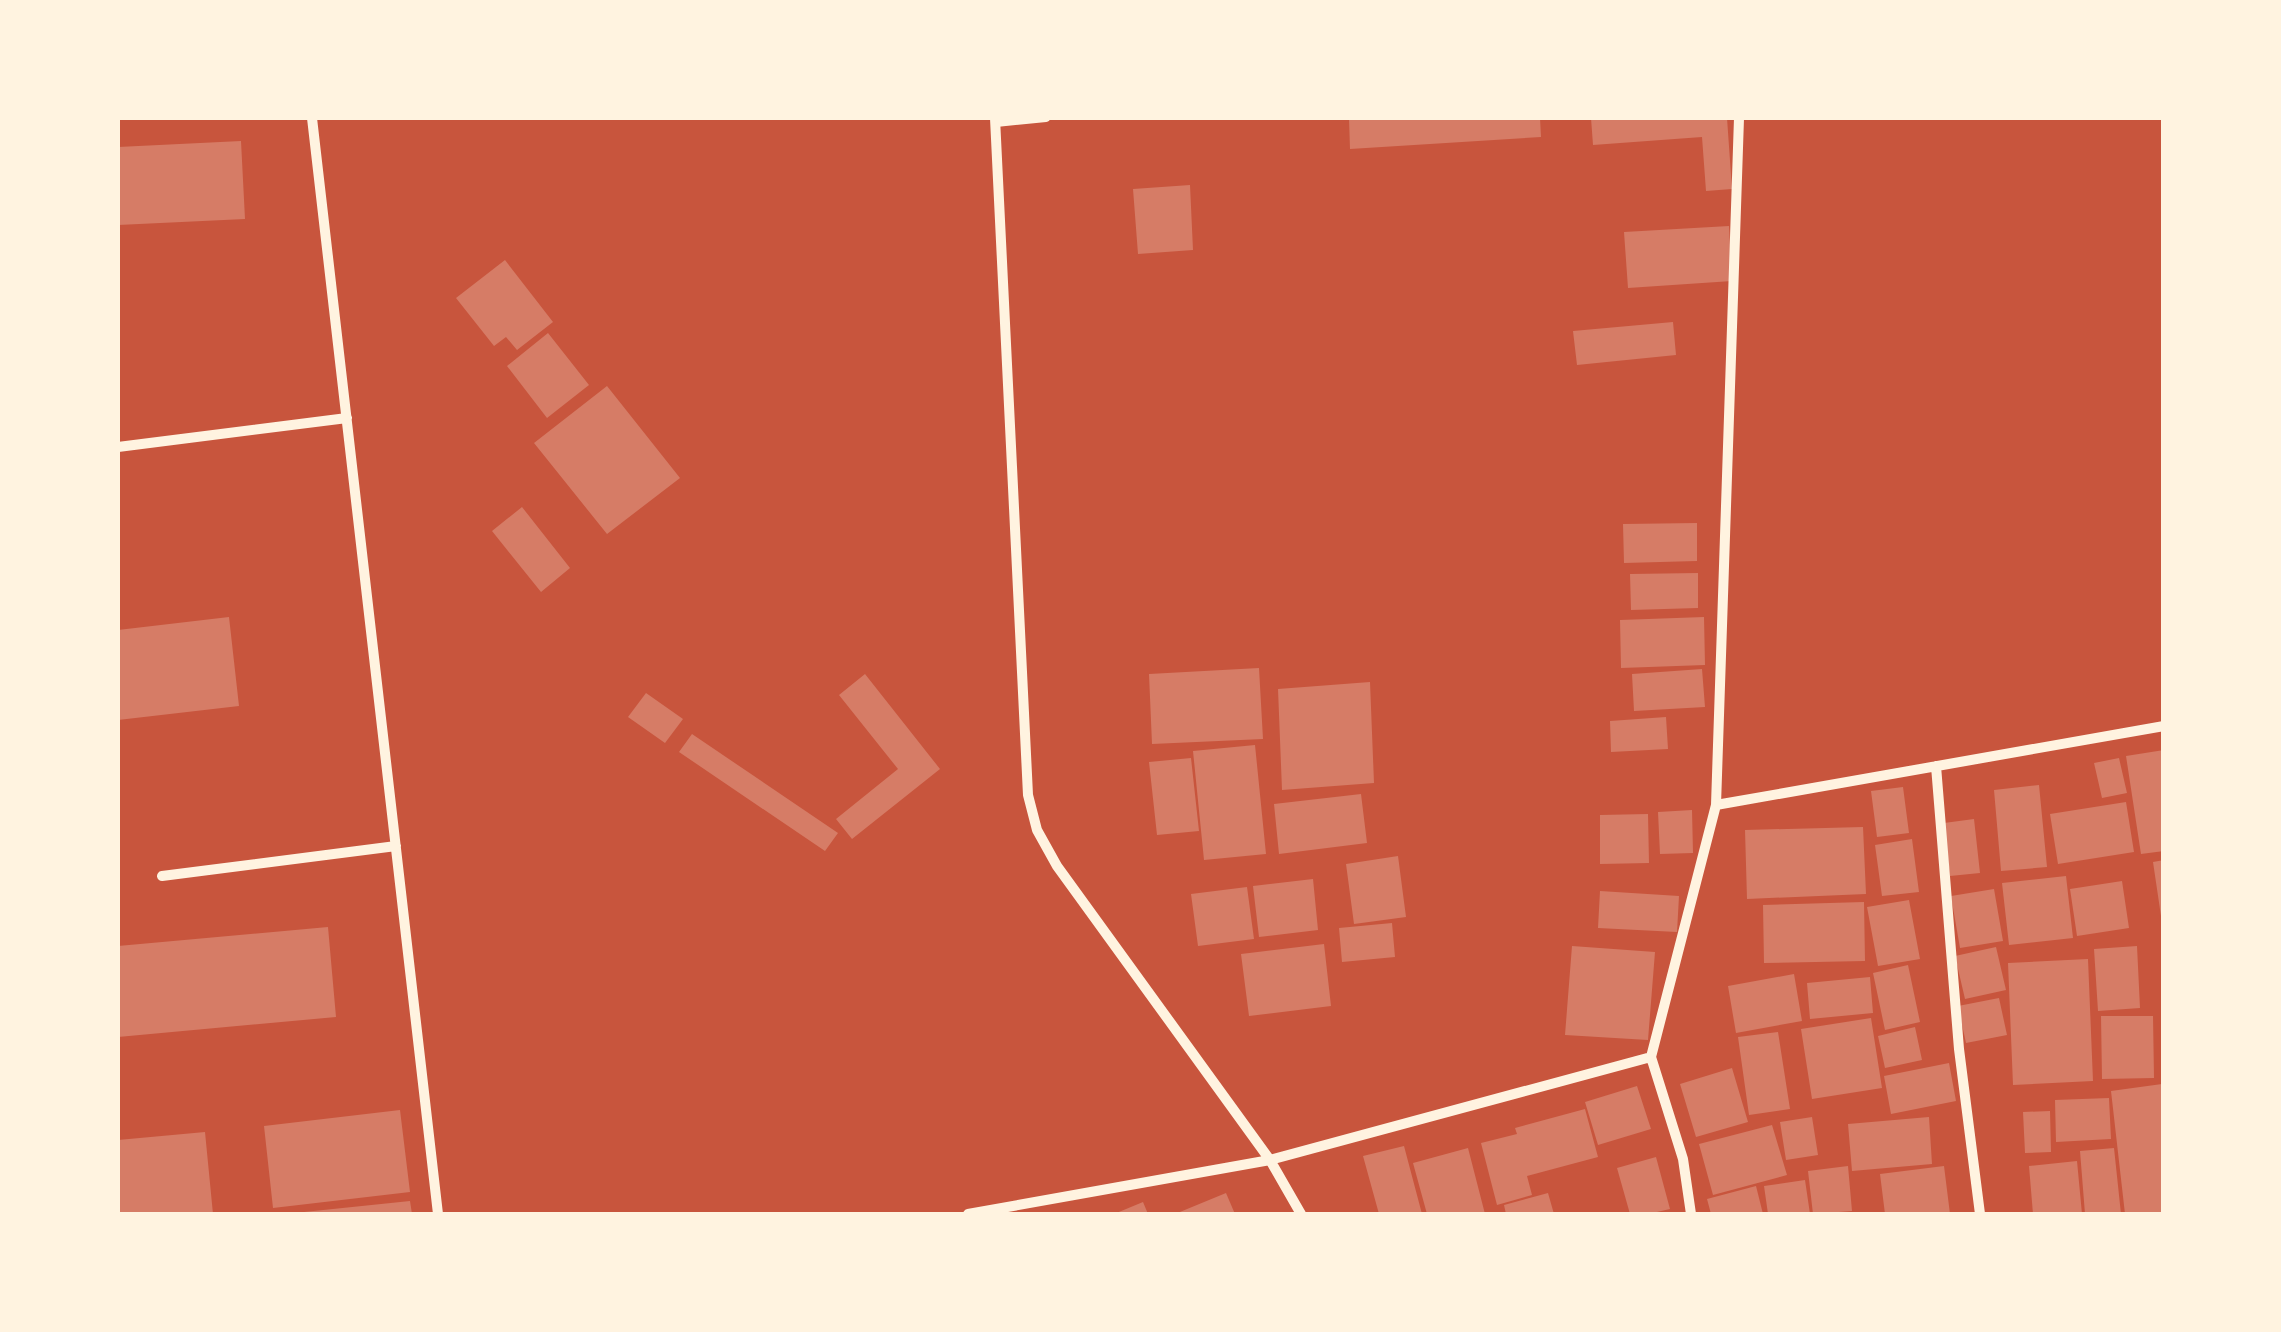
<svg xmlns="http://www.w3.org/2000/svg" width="2281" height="1332" font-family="Figtree,sans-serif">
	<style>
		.building { fill: #d67c66 }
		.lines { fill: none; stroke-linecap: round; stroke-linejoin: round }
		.service { stroke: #fff3e0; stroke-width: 8 }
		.minor { stroke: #fff3e0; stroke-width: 10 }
	</style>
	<rect width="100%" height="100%" fill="#c8553d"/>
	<path class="building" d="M1349,118H1540L1541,137L1350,149Z
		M1591,118H1727L1732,189L1706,191L1702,137L1593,145Z
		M241,141L245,219L118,225V147Z
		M1190,185L1193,250L1138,254L1133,189Z
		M1729,226L1732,281L1628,288L1624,232Z
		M505,260L553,322L517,350L506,337L494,346L456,298Z
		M1673,322L1676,355L1577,365L1573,331Z
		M548,333L589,385L547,418L507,366Z
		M607,386L680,478L607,534L534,443Z
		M522,507L570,568L541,592L492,531Z
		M1697,523V561L1624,563L1623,524Z
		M1698,573V608L1631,610L1630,574Z
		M229,617L239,706L118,720V630Z
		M1704,617L1705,665L1621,668L1620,620Z
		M1259,668L1263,739L1152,744L1149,674Z
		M1702,669L1705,707L1634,711L1632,674Z
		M865,674L940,769L852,839L836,819L898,769L839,695Z
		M1370,682L1374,783L1282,790L1278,689Z
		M646,693L683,719L665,743L628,717Z
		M1666,717L1668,749L1611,752L1610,721Z
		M692,734L838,833L825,851L679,752Z
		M1255,745L1266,854L1204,860L1193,751Z
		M2164,750V851L2141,854L2126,756Z
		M1191,758L1199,831L1157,835L1149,762Z
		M2119,758L2127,793L2102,798L2094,763Z
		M2039,785L2047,867L2001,871L1994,790Z
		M1903,787L1909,833L1877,837L1871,791Z
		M1361,794L1367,843L1279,854L1274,804Z
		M2126,802L2134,852L2058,864L2050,814Z
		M1692,810L1693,853L1660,854L1658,812Z
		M1648,814L1649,863L1600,864V815Z
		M1974,819L1980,873L1950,876L1944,823Z
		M1863,827L1866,894L1747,899L1745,830Z
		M1912,839L1919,892L1882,896L1875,845Z
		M1398,856L1406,917L1354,924L1346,864Z
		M2164,860V916H2161L2153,862Z
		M2066,876L2073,938L2009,945L2002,883Z
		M1313,879L1318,930L1259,937L1253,886Z
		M2122,881L2129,928L2077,936L2070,889Z
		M1247,887L1254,939L1198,946L1191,894Z
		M1994,889L2003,941L1960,948L1951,896Z
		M1600,891L1679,896L1677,932L1598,928Z
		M1909,900L1920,959L1878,966L1867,907Z
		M1864,902L1865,961L1764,963L1763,905Z
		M1392,923L1395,957L1342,962L1339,928Z
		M328,927L336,1017L118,1037V946Z
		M1324,944L1331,1006L1249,1016L1241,954Z
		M1572,946L1655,952L1648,1040L1565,1035Z
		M2137,946L2140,1008L2098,1011L2094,949Z
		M1996,947L2006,990L1965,999L1955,956Z
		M2088,959L2093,1081L2013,1085L2008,963Z
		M1908,965L1920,1022L1885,1030L1873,973Z
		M1794,974L1802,1021L1736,1033L1728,986Z
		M1870,977L1873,1013L1810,1019L1807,983Z
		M1999,998L2007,1035L1966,1043L1958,1006Z
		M2101,1016H2153L2154,1078L2102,1079Z
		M1871,1018L1882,1088L1812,1099L1801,1029Z
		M1915,1027L1922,1060L1885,1068L1878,1036Z
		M1778,1032L1790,1109L1749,1115L1738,1037Z
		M1949,1063L1956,1101L1891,1114L1884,1076Z
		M1732,1068L1748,1122L1696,1137L1680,1084Z
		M2162,1084L2164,1214H2125L2111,1091Z
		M1637,1086L1651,1129L1598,1145L1585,1102Z
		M2109,1098L2111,1139L2056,1142L2055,1100Z
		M1585,1109L1598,1157L1527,1176L1532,1195L1497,1205L1481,1143L1517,1134L1515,1128Z
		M400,1110L410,1192L273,1208L264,1126Z
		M2050,1111L2051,1152L2025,1153L2023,1112Z
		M1812,1117L1818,1155L1786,1160L1780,1122Z
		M1929,1117L1932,1164L1852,1171L1848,1124Z
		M1772,1125L1787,1175L1713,1195L1699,1144Z
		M205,1132L213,1214H118V1140Z
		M1404,1146L1422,1214H1379L1363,1156Z
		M1468,1148L1485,1214H1427L1413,1163Z
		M2114,1148L2121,1214H2085L2080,1151Z
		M1656,1157L1670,1209L1648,1214H1630L1617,1168Z
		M2077,1161L2082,1214H2033L2029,1166Z
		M1848,1166L1852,1211L1813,1214L1808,1171Z
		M1944,1166L1950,1214H1885L1880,1174Z
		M1805,1180L1810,1214H1768L1764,1186Z
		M1756,1186L1763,1214H1711L1707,1199Z
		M1226,1193L1235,1214H1175Z
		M1548,1193L1554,1214H1506L1504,1205Z
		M410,1201L412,1214H304V1212Z
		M1143,1202L1148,1214H1114Z"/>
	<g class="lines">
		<path class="service" d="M996,123L1046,118"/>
		<path class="minor" d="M312,118L438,1214
			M995,118L1028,795L1037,830L1057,866L1270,1160L1651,1057L1716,805L1739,118
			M118,447L347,418
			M1936,766L1959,1049L1980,1214
			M1716,805L2164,726
			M162,876L396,846
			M1651,1057L1683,1159L1691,1214
			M968,1214L1270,1160L1301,1214"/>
	</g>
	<rect width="2281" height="1332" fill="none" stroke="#fff3e0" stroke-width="240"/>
</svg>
